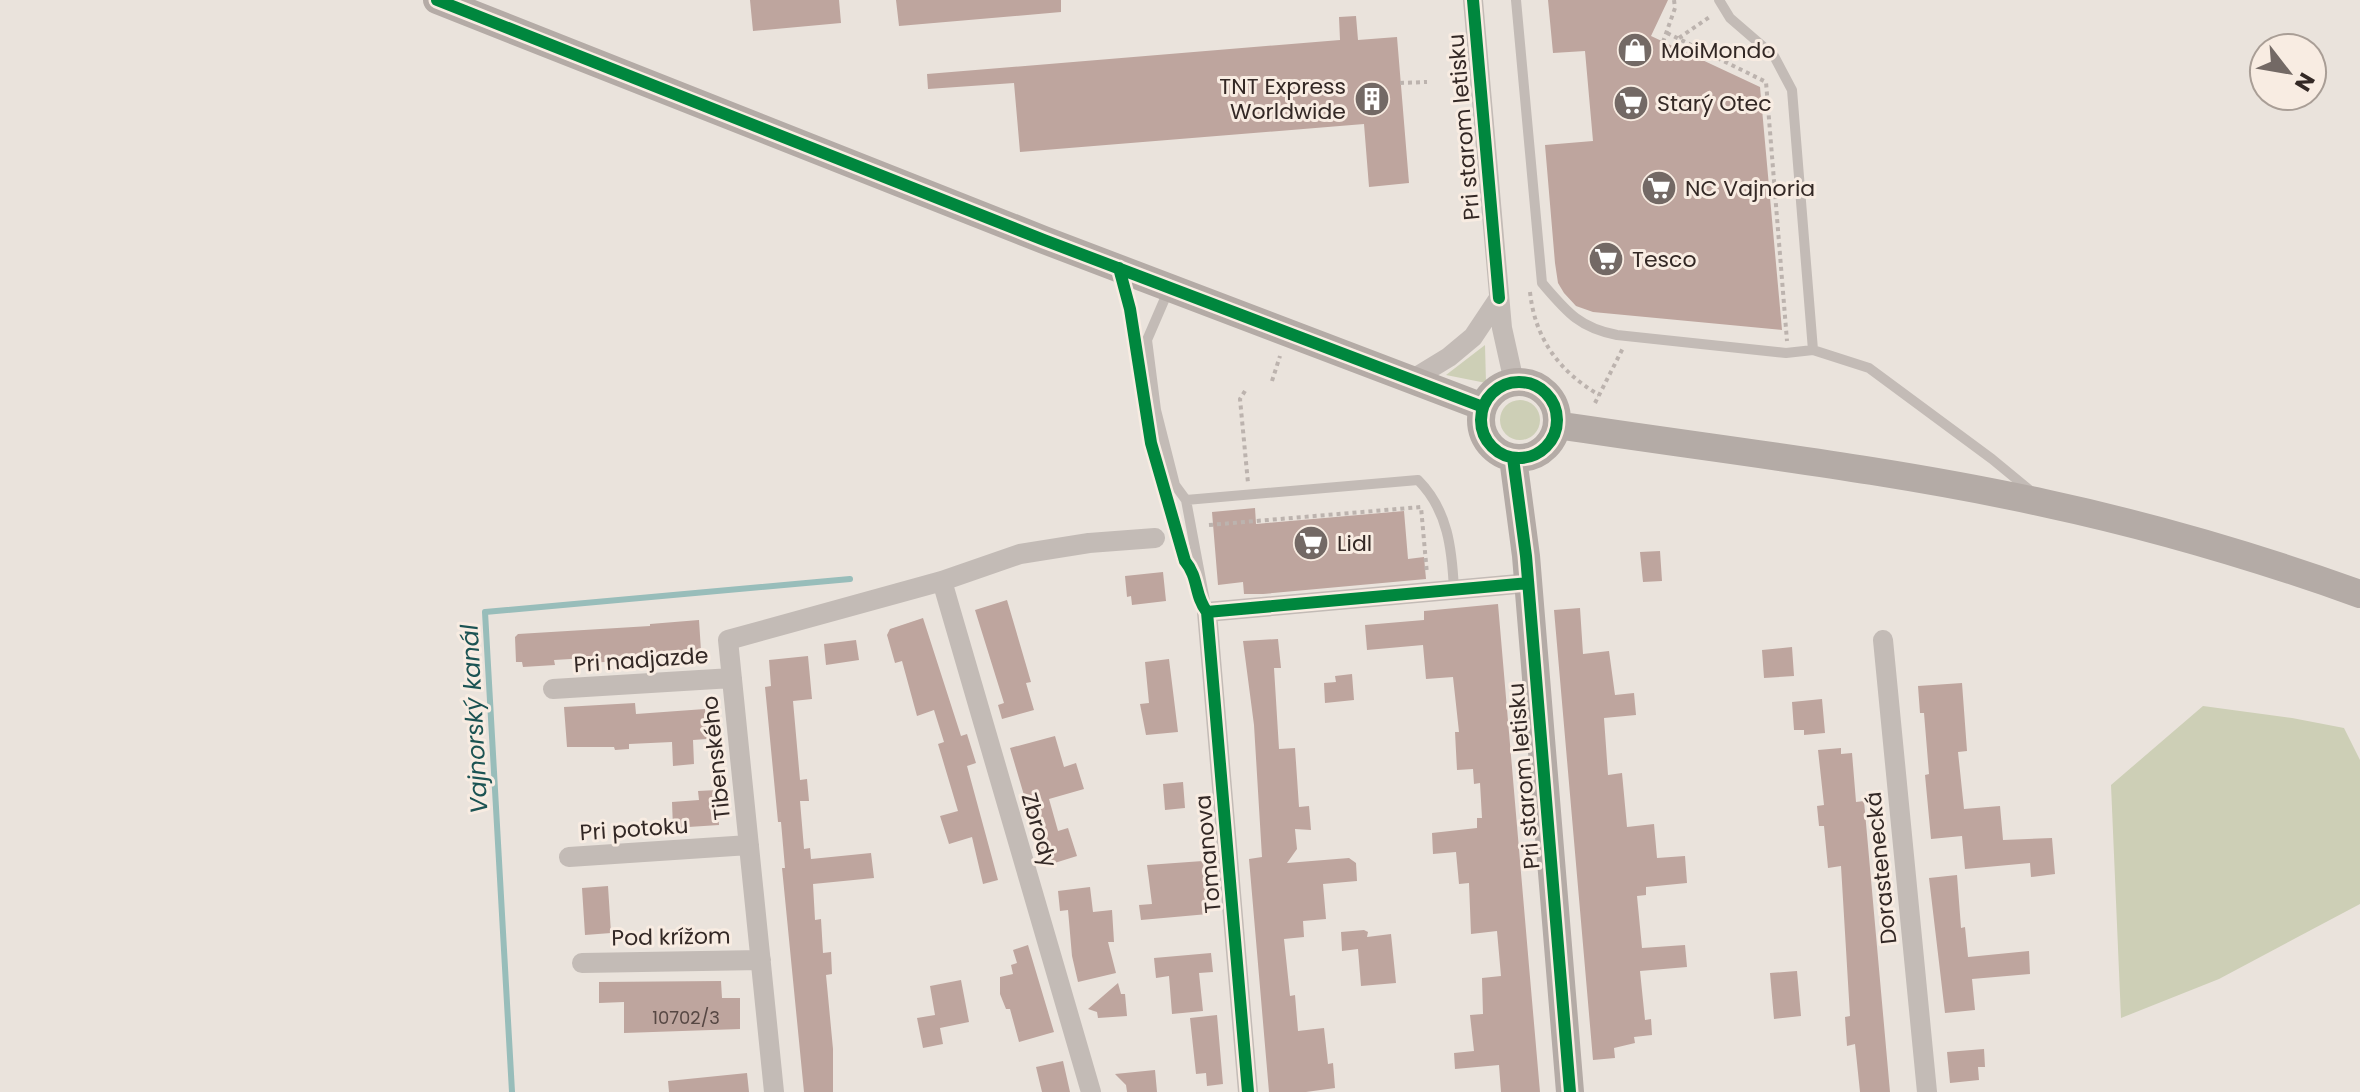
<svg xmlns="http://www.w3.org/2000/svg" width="2360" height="1092" font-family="Poppins,sans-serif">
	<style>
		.green { fill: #cdcfb6 }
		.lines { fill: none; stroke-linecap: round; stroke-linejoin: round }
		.stream { stroke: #98bdba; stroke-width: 6 }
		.building { fill: #bea59e }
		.path { stroke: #bcb3ae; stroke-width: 4; stroke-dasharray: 4 4; stroke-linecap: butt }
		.lane { stroke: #c3bbb6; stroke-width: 10 }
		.street { stroke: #c3bbb6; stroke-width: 20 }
		.secondary { stroke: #b4aba6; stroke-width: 28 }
		.cycleway-casing { stroke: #f8ece2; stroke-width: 17 }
		.cycleway { stroke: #00873e; stroke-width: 12 }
		.labels { text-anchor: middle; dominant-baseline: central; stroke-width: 6; stroke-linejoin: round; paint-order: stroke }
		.number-label { font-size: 18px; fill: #564743 }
		.poi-label { font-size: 22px; fill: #332825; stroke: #f8ece2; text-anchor: start }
		.street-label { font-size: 22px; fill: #332825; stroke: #f8ece2 }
		.water-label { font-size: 24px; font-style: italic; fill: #1b5353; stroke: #f8ece2 }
	</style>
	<rect width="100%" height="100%" fill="#eae3dc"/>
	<path class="green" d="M1485,345L1486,383L1446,375Z
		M1500 420a20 20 0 1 1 40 0a20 20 0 1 1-40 0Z
		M2203,706L2292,718L2344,728L2360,760V904L2219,979L2121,1018L2111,785Z"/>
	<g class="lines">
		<path class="stream" d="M512,1092L485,612L850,579"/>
	</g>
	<path class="building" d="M750,0H839L841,23L753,31Z
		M896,0H1061V12L899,26Z
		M1548,0H1668L1651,36L1760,87L1782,330L1593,312L1576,306L1564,293L1558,283L1555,263L1545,145L1593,141L1585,51L1553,53Z
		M1356,16L1358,40L1397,37L1409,183L1369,187L1364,124L1020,152L1014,83L928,89L927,74L1340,40L1339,17Z
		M1255,508L1256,524L1404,511L1408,559L1424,557L1426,579L1263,594H1244L1243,582L1218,585L1212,512Z
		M1660,551L1662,581L1643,582L1640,552Z
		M1163,572L1166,601L1132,605L1131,596L1127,597L1125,576Z
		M1007,600L1031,682L1026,683L1034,710L1002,719L998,705L1004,703L975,610Z
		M1498,604L1529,966L1540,1092H1501L1499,1065L1455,1069L1454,1053L1474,1051L1470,1015L1483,1014L1482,978L1501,976L1497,931L1471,934L1469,883L1459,884L1456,852L1433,854L1432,833L1477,828V818H1482L1480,783L1474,784L1473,769L1457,770L1455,732H1459L1453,677L1426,679L1423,645L1367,650L1365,625L1424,620V611Z
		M1580,608L1583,654L1609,651L1615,695L1634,693L1636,715L1604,718L1608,775L1622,773L1627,827L1654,824L1657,858L1685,856L1687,883L1646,887V895L1637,896L1642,948L1685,945L1687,967L1640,971L1645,1020L1651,1019L1652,1035L1634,1037L1635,1043L1614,1048L1615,1058L1593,1060L1554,610Z
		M923,618L961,736L967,734L976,763L967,766L998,880L983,884L972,837L949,844L940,816L958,811L938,744L944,742L934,710L917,716L902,661L895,663L887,635L890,629Z
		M699,620L701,651L619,656L620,661L588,663L587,658L554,660L555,665L523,667L522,662H516L515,637L518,634L650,626V624Z
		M1278,639L1281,668H1274L1279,749L1295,748L1299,807L1309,806L1311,830L1295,829L1297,849L1287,863L1349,858L1356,863L1357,881L1323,884L1326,919L1303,921L1304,937L1284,939L1290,996L1295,995L1298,1031L1324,1028L1328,1064L1333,1063L1335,1088L1306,1092H1269L1249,859L1262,857L1254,725L1243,641Z
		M856,640L859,660L826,665L824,644Z
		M1792,647L1794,676L1764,678L1762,650Z
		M808,656L812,699L793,701L800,780L807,779L809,801H800L804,849L810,848L811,859L871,853L874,878L813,884L815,920L821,919L823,953L831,952L832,974L826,975L833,1049V1092H804L782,868H785L781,822H778L765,687L771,686L769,660Z
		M1169,659L1178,732L1146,735L1140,704L1149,703L1145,662Z
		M1352,674L1354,700L1325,703L1324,683L1336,682L1335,676Z
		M1962,683L1967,751L1958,752L1964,809L2000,806L2003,840L2052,838L2055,874L2031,877L2030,863L1965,869L1962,836L1931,839L1925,775L1929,774L1924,713H1920L1918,686Z
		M1822,699L1825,733L1804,735V730H1794L1792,702Z
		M635,703L636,714L705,709L707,739L693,740L694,764L673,766L672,742L629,744V749L615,750L614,747H567L564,707Z
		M1055,736L1064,767L1076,763L1084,789L1049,799L1058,831L1068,828L1077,856L1045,866L1010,748Z
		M1841,748V754L1852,753L1856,802L1864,801L1890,1092H1860L1855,1044L1847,1046L1845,1017L1850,1016L1841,866L1828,868L1824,826H1819L1817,806L1824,805L1818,750Z
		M1183,782L1185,808L1165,810L1163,784Z
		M717,790L719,825L673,828L672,802L699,800L698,791Z
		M1203,861L1208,914L1141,920L1139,905L1152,904L1147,865Z
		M1957,875L1961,928L1965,927L1968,957L2029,951L2030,974L1972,979L1975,1010L1945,1013L1929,878Z
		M608,886L611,933L585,935L582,888Z
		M1090,887L1093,912L1112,910L1114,942H1108L1116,973L1078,982L1072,956L1068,910L1060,911L1058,891Z
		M1364,930L1368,932L1367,937L1391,934L1396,983L1361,986L1358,949L1342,951L1341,932Z
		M1028,945L1054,1032L1019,1042L1010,1009H1006L1000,994V977L1013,974L1011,965L1017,963L1013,950Z
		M1211,953L1213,972L1199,973L1203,1011L1172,1014L1169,976L1156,978L1154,958Z
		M1797,971L1801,1016L1774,1019L1770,973Z
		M961,980L969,1022L940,1028L943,1044L923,1048L917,1018L935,1015L930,986Z
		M721,981L722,998H740V1029L624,1033V1002L599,1003V982Z
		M1118,983L1121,994H1125L1127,1016L1098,1018L1097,1012L1088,1009Z
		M1217,1015L1223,1084L1207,1086L1206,1073L1196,1074L1190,1018Z
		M1984,1049L1985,1067H1978L1979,1080L1950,1083L1947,1052Z
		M1063,1061L1070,1092H1042L1036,1067Z
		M1155,1070L1157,1092H1127L1126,1085L1115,1074Z
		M747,1073L749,1092H669L668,1081Z"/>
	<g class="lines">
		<path class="path" d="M1667,33L1766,82L1787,341
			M1679,38L1711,16
			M1663,42L1675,8L1674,0
			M1400,83L1427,82
			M1530,292C1535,339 1559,371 1599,395
			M1272,381L1280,356
			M1245,391L1240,399L1248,483
			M1595,403L1623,348
			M1209,525L1421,507L1427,574"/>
		<path class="lane" d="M1516,0L1542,283C1566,311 1579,328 1617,335L1786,353L1813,350L1869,368L1992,459L2032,492
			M1719,0L1730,18L1774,56L1792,90L1813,350
			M1169,289L1147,340L1156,410L1175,485L1186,500L1418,480C1448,510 1452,549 1454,590
			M1186,500L1207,612"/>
		<path class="street" d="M1473,0L1502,328L1514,382
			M1413,379L1449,357L1473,337L1499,298
			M942,581L1091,1092
			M1883,640L1927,1092
			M553,689L732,678
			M569,857L749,845
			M582,963L761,960
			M774,1092L728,640L942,581L1020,554L1089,543L1155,538
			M1248,1092L1207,612L1528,583"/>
		<path class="secondary" d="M437,0L1044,240L1483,407
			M1481 420a38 38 0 1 1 76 0a38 38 0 1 1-76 0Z
			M1557,425C1720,450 1884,468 2044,503C2151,526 2257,557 2360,594
			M1513,458L1526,556L1570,1092"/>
		<defs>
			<path id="cycleway" d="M437,0L1044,240L1483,407
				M1473,0L1499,298
				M1119,268L1130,309L1151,443L1185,561C1199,578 1194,595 1207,612
				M1481 420a38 38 0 1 1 76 0a38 38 0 1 1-76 0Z
				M1513,458L1526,556L1570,1092
				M1207,612L1248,1092
				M1207,612L1528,583"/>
		</defs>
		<use href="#cycleway" class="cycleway-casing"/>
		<use href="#cycleway" class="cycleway"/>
	</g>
	<defs>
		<symbol id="shop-disc" viewBox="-11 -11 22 22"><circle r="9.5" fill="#736965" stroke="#f8ece2"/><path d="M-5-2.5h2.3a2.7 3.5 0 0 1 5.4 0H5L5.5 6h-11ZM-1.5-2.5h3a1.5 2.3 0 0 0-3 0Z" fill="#fff"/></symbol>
		<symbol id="building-disc" viewBox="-11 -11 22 22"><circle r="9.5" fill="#736965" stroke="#f8ece2"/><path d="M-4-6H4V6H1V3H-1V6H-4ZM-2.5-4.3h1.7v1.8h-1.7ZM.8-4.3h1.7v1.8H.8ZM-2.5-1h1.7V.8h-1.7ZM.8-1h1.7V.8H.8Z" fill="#fff"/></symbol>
		<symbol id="supermarket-disc" viewBox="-11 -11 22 22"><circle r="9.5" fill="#736965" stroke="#f8ece2"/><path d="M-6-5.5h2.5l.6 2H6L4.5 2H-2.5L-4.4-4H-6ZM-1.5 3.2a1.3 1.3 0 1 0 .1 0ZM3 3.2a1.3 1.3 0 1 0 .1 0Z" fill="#fff"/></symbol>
	</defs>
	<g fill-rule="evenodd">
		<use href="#shop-disc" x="1615" y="30" width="40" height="40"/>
		<use href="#building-disc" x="1352" y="79" width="40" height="40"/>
		<use href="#supermarket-disc" x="1611" y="83" width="40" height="40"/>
		<use href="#supermarket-disc" x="1639" y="168" width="40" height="40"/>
		<use href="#supermarket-disc" x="1586" y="239" width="40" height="40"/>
		<use href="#supermarket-disc" x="1291" y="523" width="40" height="40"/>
	</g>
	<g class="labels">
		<g class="number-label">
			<text x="686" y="1017">10702/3</text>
		</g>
		<g class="poi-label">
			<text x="1661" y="50">MoiMondo</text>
			<text x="1346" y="86" text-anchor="end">TNT Express<tspan x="1346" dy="25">Worldwide</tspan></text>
			<text x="1657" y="103">Starý Otec</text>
			<text x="1685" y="188">NC Vajnoria</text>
			<text x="1632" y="259">Tesco</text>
			<text x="1337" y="543">Lidl</text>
		</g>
		<g class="street-label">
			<text transform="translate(1464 127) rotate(-95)">Pri starom letisku</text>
			<text transform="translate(641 660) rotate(-4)">Pri nadjazde</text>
			<text transform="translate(716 758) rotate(-96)">Tibenského</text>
			<text transform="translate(1524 776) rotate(-95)">Pri starom letisku</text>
			<text transform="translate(634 829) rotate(-4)">Pri potoku</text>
			<text transform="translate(1039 830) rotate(74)">Zbrody</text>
			<text transform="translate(1208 854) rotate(-95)">Tomanova</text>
			<text transform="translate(1881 868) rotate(-96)">Dorastenecká</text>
			<text transform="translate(671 937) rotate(-1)">Pod krížom</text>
		</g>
		<g class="water-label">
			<text transform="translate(474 719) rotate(-93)">Vajnorský kanál</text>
		</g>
	</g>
	<g transform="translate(2288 72) rotate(121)"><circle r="38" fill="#f8ece2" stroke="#a99e96" stroke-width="2"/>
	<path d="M0-6L14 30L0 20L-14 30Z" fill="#736965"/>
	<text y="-12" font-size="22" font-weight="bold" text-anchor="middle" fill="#332825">N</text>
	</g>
</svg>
